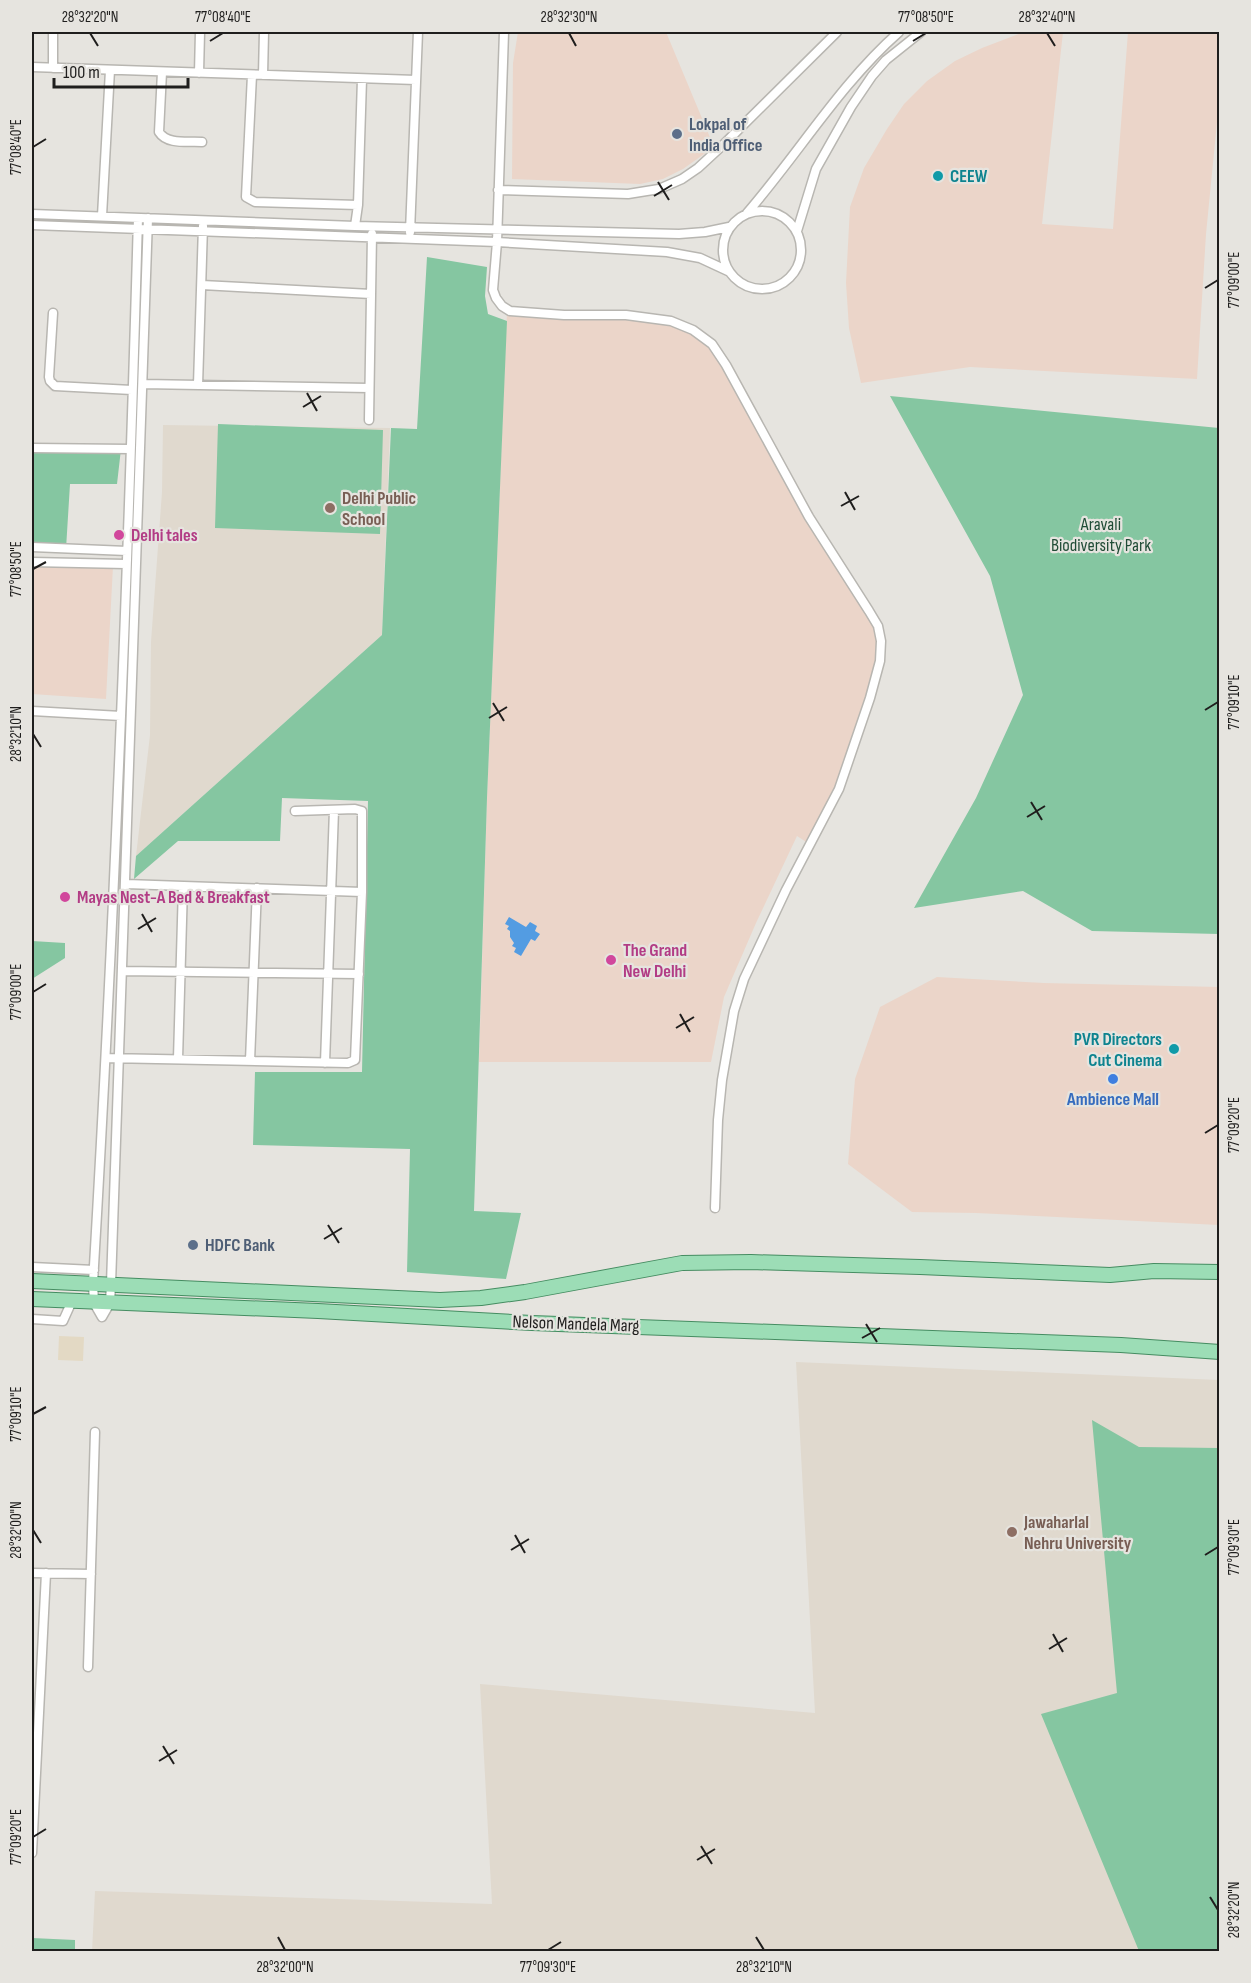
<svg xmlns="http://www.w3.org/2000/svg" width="1251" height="1983" font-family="'Sofia Sans Condensed',sans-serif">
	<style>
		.commercial { fill: #ebd5c9 }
		.built { fill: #e0d9ce }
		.medical { fill: #e3d9c4 }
		.green { fill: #85c6a1 }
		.water { fill: #539ce2 }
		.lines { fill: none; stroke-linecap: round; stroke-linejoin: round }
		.street-casing { stroke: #b8b6b1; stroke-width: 11 }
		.primary-casing { stroke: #458c61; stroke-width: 16 }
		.street { stroke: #fff; stroke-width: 8 }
		.primary { stroke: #9cddb6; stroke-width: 14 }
		.ticks { fill: none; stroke: #1f1e1d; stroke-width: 2 }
		.service-dot { fill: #5c6f8a; stroke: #e6e4df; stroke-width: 2 }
		.culture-dot { fill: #0f9aa8; stroke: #e6e4df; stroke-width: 2 }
		.education-dot { fill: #8d6e63; stroke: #e6e4df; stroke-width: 2 }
		.hotel-dot { fill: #d1479c; stroke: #e6e4df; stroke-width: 2 }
		.shop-dot { fill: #3f7fe0; stroke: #e6e4df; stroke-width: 2 }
		.labels { text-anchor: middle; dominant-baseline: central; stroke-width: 4.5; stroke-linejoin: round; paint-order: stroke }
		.service-label { font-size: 18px; font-weight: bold; fill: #4e5e75; stroke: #e6e4df; text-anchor: start }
		.culture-label { font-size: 18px; font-weight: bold; fill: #0d838f; stroke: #e6e4df; text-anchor: start }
		.education-label { font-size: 18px; font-weight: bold; fill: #785e54; stroke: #e6e4df; text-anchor: start }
		.park-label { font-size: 18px; fill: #204c36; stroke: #e6e4df }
		.hotel-label { font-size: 18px; font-weight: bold; fill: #b23c85; stroke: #e6e4df; text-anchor: start }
		.shop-label { font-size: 18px; font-weight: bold; fill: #366cbe; stroke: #e6e4df }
		.street-label { font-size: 18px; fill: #1f1e1d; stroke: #e6e4df }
		.neatline { fill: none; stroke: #1f1e1d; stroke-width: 2 }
		.ticks-label { font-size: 15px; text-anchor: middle; fill: #1f1e1d }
	</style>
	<rect width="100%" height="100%" fill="#e6e4df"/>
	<path class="commercial" d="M518,32H666L714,147L683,169L663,179L640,184L512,179L513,63Z
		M1024,32H1063L1042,224L1113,229L1128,32H1219V102L1206,234L1197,379L970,367L861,383L849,328L846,283L850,207L864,168L887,129L904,104L927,81L955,61L982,48Z
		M507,312L671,321L712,344L878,626L875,679L835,797L811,845L797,836L756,923L724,997L711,1062H479L487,798Z
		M32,562L113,566L106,699L32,694Z
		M937,977L1044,983L1219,987V1225L976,1213L912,1212L848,1164L855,1079L880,1007Z"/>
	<path class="built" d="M163,425L390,428L382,635L136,856L150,735L151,642L162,492Z
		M796,1362L1219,1380V1951L92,1952L95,1891L492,1904L480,1684L815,1713Z"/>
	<path class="medical" d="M59,1336L84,1337L83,1361L58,1360Z"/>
	<path class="green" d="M427,257L487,267L485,296L488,314L507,321L487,798L474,1211L521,1213L506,1279L407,1272L410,1149L253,1145L255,1072H362L368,801L282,798L280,841H178L134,879L136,856L382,635L391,428L417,429Z
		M890,396L1219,428V934L1092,931L1023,891L914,908L976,798L1023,695L990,576Z
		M218,424L383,430L380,534L215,528Z
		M32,448L121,449L117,484H70L66,549L32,547Z
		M32,941L65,943V958L32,979Z
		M1092,1420L1139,1447L1219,1448V1951H1139L1041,1714L1117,1693Z
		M32,1938L75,1940V1951H32Z"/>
	<path class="water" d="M509,917L526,927L530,922L537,926L535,931L540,934L535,941L531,939L521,956L514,952L516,948L512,946L514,943L510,937V931L507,929L509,926L505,924Z"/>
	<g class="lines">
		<defs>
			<path id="street" d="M53,32V68
				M504,32L497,242L493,290L496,298L502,306L510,311L564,315H626L671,321L693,330L712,344L726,365L809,517L869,611L878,626L881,641L880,661L870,698L839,789L786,890L744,979L734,1011L722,1080L718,1120L715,1208
				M32,67L416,80
				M162,72L159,132C167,145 188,141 202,142
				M199,73L200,32
				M252,75L246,197L255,202L358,205
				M263,75L264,32
				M498,190L628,194L659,189L682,179L698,168L724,144L837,32
				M723 250a39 39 0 1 1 78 0a39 39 0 1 1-78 0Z
				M747,213C799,153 840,84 899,32
				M32,214L355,226L679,234L705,232L729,227
				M102,216L110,70
				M138,218C128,573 114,929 93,1283L94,1303L102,1317L110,1303L111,1284L148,218
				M32,225L497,242L667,252L700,258L728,271
				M355,226L358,205L362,79
				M797,231L816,169L851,107L872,76L886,60L921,32
				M410,232L418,32
				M202,285L371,294
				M53,313L49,377L50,381L55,386L132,390
				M143,384L369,388
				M198,385L203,226
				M369,420L372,234
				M32,448L130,449
				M32,547L127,551
				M32,562L126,564
				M32,711L121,716
				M126,884L362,892
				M123,971L359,974
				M107,1058L348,1063L355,1060L362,892V811L355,809L295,811
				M178,1059L183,886
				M250,1061L257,888
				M325,1063L334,810
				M32,1267L94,1270
				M32,1319L63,1321L72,1301
				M32,1573L91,1574
				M88,1667L95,1432
				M32,1853L46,1573"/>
			<path id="primary" d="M32,1281L440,1300L481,1298L525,1292L682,1263L751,1262L920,1267L1110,1275L1154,1271L1220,1272
				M32,1299L318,1311L532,1323L1121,1345L1220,1352"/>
		</defs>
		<use href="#street" class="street-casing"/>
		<use href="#primary" class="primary-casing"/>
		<use href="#street" class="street"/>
		<use href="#primary" class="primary"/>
	</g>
	<path class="ticks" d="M90,33L98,46M569,33L576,46M1047,33L1055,46M210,41L223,33M913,41L926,33M33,147L46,139M658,182L669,200M654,196L672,185M1205,288L1218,280M307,393L317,411M303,407L321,396M845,492L855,510M841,506L859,496M33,569L46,562M493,703L504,721M1205,710L1218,702M489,718L507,707M33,734L41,747M1031,802L1042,820M1027,817L1045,806M142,914L152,932M138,929L156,918M33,992L46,984M680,1014L690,1032M676,1028L694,1017M1205,1133L1218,1125M328,1225L339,1243M324,1239L342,1228M866,1324L877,1342M862,1338L880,1328M33,1414L46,1407M33,1530L41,1543M515,1535L525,1553M511,1550L529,1539M1205,1555L1218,1547M1053,1634L1063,1652M1049,1649L1067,1638M163,1746L174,1764M159,1761L177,1750M33,1837L46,1829M701,1846L712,1864M697,1860L715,1849M1210,1897L1218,1910M278,1937L285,1950M756,1937L764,1950M548,1950L561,1942"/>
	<g class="service-dot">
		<circle cx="677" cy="134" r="6"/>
		<circle cx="193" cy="1245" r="6"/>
	</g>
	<g class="culture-dot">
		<circle cx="938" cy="176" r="6"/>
		<circle cx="1174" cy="1049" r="6"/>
	</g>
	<g class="education-dot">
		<circle cx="330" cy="508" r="6"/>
		<circle cx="1012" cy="1532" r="6"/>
	</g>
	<g class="hotel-dot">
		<circle cx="119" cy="535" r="6"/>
		<circle cx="65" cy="897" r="6"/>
		<circle cx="611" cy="960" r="6"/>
	</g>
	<circle class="shop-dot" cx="1113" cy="1079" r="6"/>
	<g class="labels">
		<g class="service-label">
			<text x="689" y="124">Lokpal of<tspan x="689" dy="21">India Office</tspan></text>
			<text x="205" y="1245">HDFC Bank</text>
		</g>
		<g class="culture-label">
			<text x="950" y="176">CEEW</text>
			<text x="1162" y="1039" text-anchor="end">PVR Directors<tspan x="1162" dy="21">Cut Cinema</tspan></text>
		</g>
		<g class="education-label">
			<text x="342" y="498">Delhi Public<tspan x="342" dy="21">School</tspan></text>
			<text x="1024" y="1522">Jawaharlal<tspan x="1024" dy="21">Nehru University</tspan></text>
		</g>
		<g class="park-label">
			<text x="1101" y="524">Aravali<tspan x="1101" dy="21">Biodiversity Park</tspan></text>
		</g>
		<g class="hotel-label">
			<text x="131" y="535">Delhi tales</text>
			<text x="77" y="897">Mayas Nest-A Bed &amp; Breakfast</text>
			<text x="623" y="950">The Grand<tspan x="623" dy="21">New Delhi</tspan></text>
		</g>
		<g class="shop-label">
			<text x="1113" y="1099">Ambience Mall</text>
		</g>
		<g class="street-label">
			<text transform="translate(576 1324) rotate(2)">Nelson Mandela Marg</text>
		</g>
	</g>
	<rect width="1251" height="1983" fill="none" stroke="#e6e4df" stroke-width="66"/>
	<path d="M54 78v9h134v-9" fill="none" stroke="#1f1e1d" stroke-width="3"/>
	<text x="63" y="78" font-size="18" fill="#1f1e1d" stroke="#e6e4df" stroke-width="4.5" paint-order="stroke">100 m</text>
	<rect x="33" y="33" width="1185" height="1917" class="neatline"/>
	<g class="ticks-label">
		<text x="90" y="22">28°32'20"N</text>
		<text x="223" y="22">77°08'40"E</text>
		<text x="569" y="22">28°32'30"N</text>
		<text x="926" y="22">77°08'50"E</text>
		<text x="1047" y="22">28°32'40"N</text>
		<text transform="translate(16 147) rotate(-90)" y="5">77°08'40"E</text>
		<text transform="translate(1234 280) rotate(-90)" y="5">77°09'00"E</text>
		<text transform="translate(16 569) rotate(-90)" y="5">77°08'50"E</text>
		<text transform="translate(1234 702) rotate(-90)" y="5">77°09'10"E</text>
		<text transform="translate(16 734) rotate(-90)" y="5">28°32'10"N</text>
		<text transform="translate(16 992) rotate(-90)" y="5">77°09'00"E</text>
		<text transform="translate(1234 1125) rotate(-90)" y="5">77°09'20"E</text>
		<text transform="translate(16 1414) rotate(-90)" y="5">77°09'10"E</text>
		<text transform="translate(16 1530) rotate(-90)" y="5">28°32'00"N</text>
		<text transform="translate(1234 1547) rotate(-90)" y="5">77°09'30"E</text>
		<text transform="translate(16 1837) rotate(-90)" y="5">77°09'20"E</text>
		<text transform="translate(1234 1910) rotate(-90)" y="5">28°32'20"N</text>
		<text x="285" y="1972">28°32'00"N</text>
		<text x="548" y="1972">77°09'30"E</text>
		<text x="764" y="1972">28°32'10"N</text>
	</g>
</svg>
